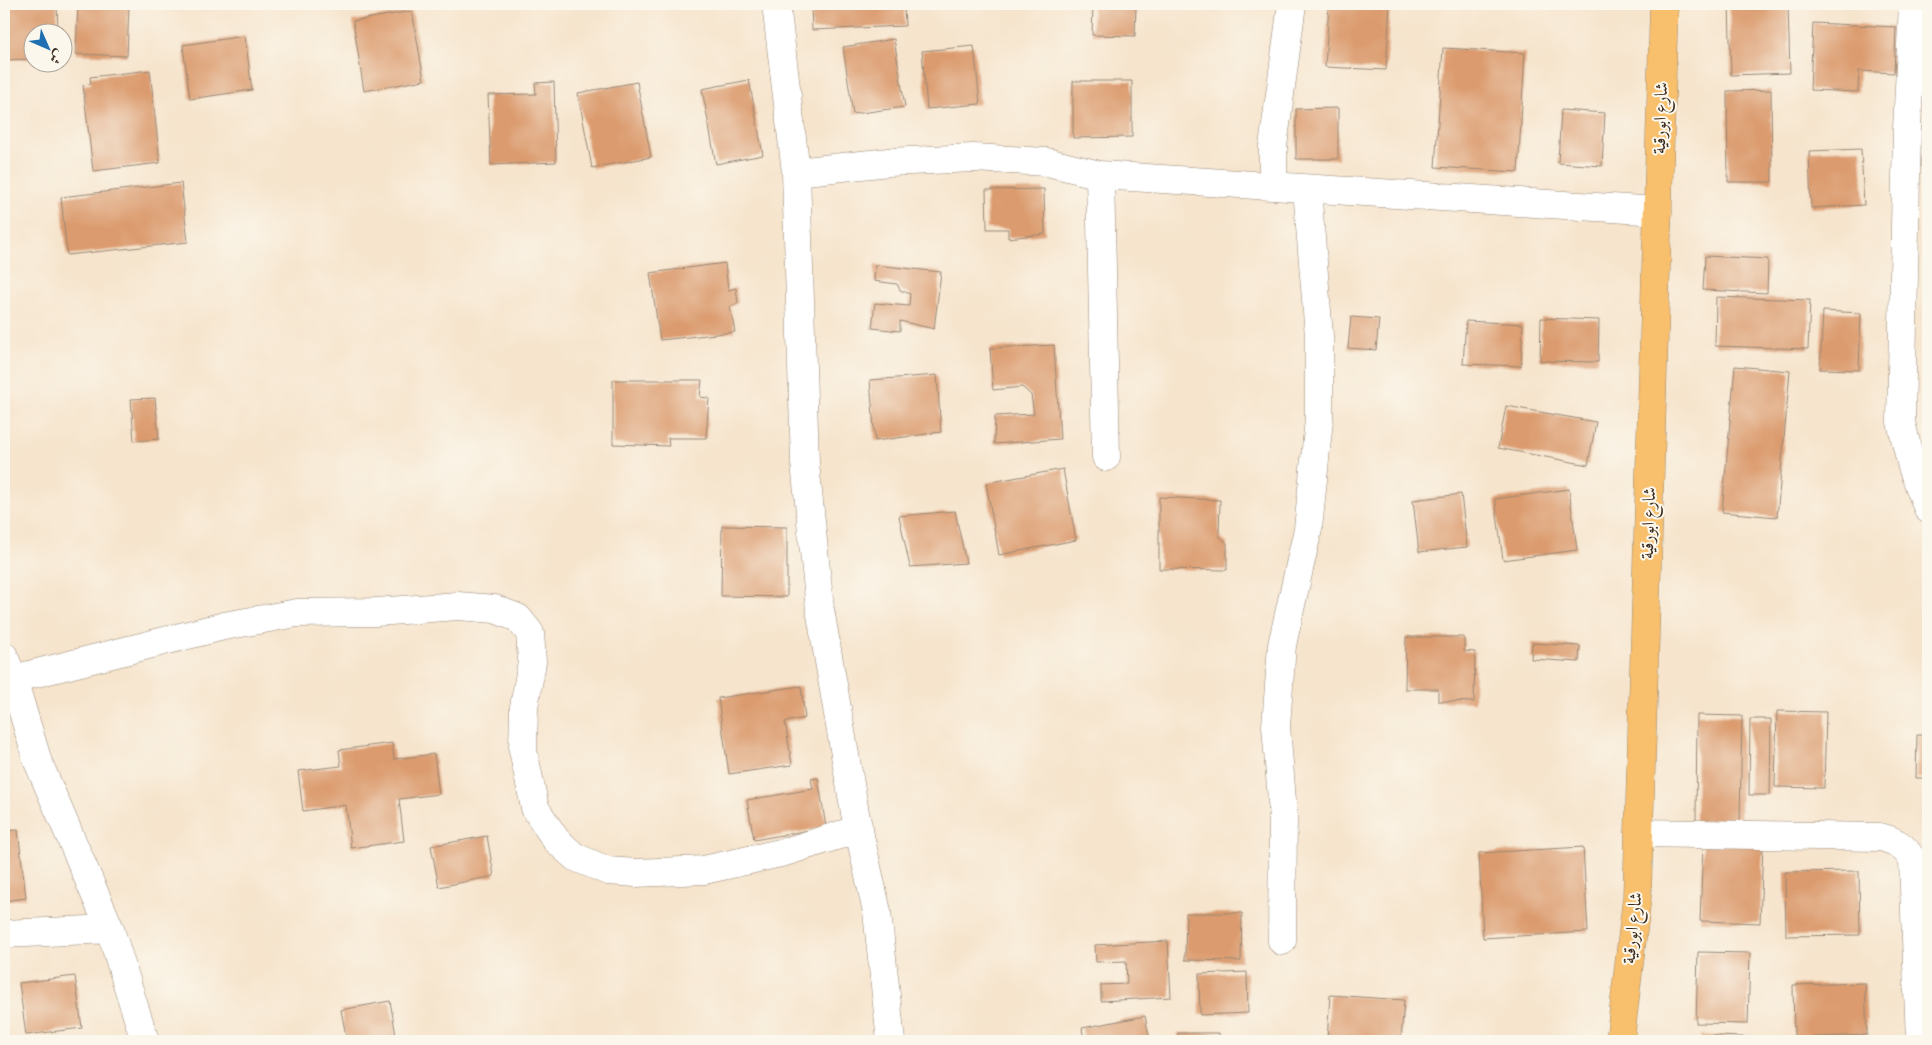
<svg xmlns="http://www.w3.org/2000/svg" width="1932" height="1045" font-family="Alegreya,Amiri,serif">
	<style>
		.building { fill: #db9b6e }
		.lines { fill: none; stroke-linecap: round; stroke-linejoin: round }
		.minor-casing { stroke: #988775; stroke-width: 29 }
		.major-casing { stroke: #988775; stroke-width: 29 }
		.minor { stroke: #fff; stroke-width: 28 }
		.major { stroke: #f8bf6c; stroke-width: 28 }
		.labels { text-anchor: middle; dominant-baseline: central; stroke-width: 4; stroke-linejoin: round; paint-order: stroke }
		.street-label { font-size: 18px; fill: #3b2a1e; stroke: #fbf7ec }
	</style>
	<rect width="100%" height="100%" fill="#fbf7ec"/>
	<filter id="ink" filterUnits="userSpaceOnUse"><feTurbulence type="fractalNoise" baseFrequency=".02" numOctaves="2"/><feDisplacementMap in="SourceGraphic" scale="10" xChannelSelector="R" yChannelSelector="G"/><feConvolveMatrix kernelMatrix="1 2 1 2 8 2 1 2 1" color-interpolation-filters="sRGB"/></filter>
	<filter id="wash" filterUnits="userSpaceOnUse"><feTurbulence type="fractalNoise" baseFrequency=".0096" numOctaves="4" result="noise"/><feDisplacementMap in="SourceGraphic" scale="20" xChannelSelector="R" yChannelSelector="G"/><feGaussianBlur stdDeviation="1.12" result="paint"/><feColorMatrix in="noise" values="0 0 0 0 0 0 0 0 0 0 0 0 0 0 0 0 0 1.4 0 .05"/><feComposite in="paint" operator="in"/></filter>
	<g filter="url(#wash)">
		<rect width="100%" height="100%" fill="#f6e4cc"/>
		<g id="blocks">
			<path class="building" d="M4,4H57L58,32H32V59L4,60Z
				M78,4H129L127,56L76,54Z
				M811,4H904L905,26L812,30Z
				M1093,4H1136L1135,36L1092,35Z
				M1329,4H1390L1386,70L1325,67Z
				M1729,4H1788L1790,73L1731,75Z
				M412,11L424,80L364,91L353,21Z
				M1813,23L1896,27L1894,73L1859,71L1858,92L1810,90Z
				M245,36L252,90L190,99L183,45Z
				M894,39L905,107L853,114L843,47Z
				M974,46L980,104L927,109L922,51Z
				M1443,48L1525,53L1518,172L1435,167Z
				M150,70L160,163L93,171L83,85L91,84L90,77Z
				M749,80L763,155L716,164L702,89Z
				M1073,81H1132V137L1073,138Z
				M554,82L556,162L491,165L488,95L536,94L535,83Z
				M637,82L651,157L592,168L578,93Z
				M1771,90L1772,182H1728L1727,91Z
				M1338,108V159H1296V109Z
				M1561,110L1605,113L1602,166L1558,163Z
				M1861,149L1864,205L1811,208L1809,151Z
				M181,183L188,242L67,255L61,197Z
				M1044,189L1045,234L1008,238V229H987L986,190Z
				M1705,256L1768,259L1767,293L1703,290Z
				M725,263L728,290L736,288L738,303L730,307L735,332L660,340L650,273Z
				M875,265L941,272L934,329L900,321V331L872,328L875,303L909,306L910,294L900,290L897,284L874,281Z
				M1716,297L1810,300L1808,349L1715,346Z
				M1823,311L1861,313L1859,370L1820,369Z
				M1351,317L1379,319L1376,350L1348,348Z
				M1541,318L1599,320L1598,362L1540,361Z
				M1466,321L1523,324L1521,366L1463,364Z
				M1054,345L1060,439L994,444L995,416L1034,414L1031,395L1022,387L993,390L990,348Z
				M1735,366L1790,371L1777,517L1722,512Z
				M937,375L941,432L875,441L870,380Z
				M613,380H702L700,397L709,398L706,438H668L669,446L613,444Z
				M155,398L159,439L134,441L131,399Z
				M1506,406L1596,422L1588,465L1498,448Z
				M1063,469L1076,540L999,555L986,483Z
				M1569,489L1577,550L1503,560L1495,499Z
				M1461,494L1467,547L1419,552L1413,500Z
				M1159,497L1220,500L1219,536L1227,543V570L1159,569Z
				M955,511L966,563L910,567L899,516Z
				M722,526L787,527V597L721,596Z
				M1406,637H1464V651L1475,652L1474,702L1438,701V689H1405Z
				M1532,643L1580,646L1579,662L1531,659Z
				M801,686L805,718L785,722L792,765L729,774L718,698Z
				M1777,711L1826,712L1824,788L1775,787Z
				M1697,715L1742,716L1740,821H1696Z
				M1750,719H1771L1770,795H1749Z
				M1917,735H1928V778H1916Z
				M392,743L394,759L434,754L439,794L399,799L404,841L351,848L346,805L303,811L298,771L341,766L339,750Z
				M818,778L826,827L754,840L747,800L813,789L811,779Z
				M18,830L26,898L4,901V831Z
				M487,836L494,876L439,887L431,846Z
				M1703,844L1763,845L1760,923L1700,921Z
				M1583,847L1588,932L1483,938L1479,853Z
				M1859,871L1860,935L1786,936L1785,872Z
				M1186,913H1242L1241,961L1185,960Z
				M1168,941L1171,997L1101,1001V985L1127,984L1126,961L1096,962L1095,945Z
				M1698,952L1750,953L1748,1024L1696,1023Z
				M1247,972L1248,1013L1200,1015L1199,974Z
				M75,976L82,1028L26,1035L19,983Z
				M1865,983L1867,1035L1794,1038L1793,985Z
				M1330,995L1404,1000L1401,1041H1327Z
				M390,1001L397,1041H347L341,1010Z
				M1145,1016L1150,1041H1084L1082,1028Z
				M1178,1033H1219V1041H1178Z
				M1701,1035L1759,1038V1041H1701Z"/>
		</g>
	</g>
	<g filter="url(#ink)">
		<use href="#blocks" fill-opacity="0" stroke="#988775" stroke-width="1"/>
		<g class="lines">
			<defs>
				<path id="minor" d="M776,4L796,172L805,463L820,609L855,813L877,912L891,1041
					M796,172L889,162L973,158L1047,162L1100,175
					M1273,186V147L1292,4
					M1106,457L1100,175L1658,211
					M1912,467L1901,422L1907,129L1913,4
					M1928,467H1912L1928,509
					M4,656L13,679L38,762L110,929L145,1041
					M13,679L224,626L297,613L376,612L458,606L495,609L518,618L530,633L532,662L524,707L523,750L535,808L556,840L575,857L608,871L636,873L704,870L785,852L859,829
					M1639,833L1880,837C1896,841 1905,846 1913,861L1920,1041
					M4,934L110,929
					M1282,941L1283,813L1276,726L1282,645L1308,529L1319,419V336L1307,189"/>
				<path id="major" d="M1620,1041L1637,897L1639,833L1664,4"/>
			</defs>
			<use href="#minor" class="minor-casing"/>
			<use href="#major" class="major-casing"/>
			<use href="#minor" class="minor"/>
			<use href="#major" class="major"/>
		</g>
	</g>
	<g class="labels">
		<g class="street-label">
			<text transform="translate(1660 118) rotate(-88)">شارع ابورقية</text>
			<text transform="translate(1648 523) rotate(-88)">شارع ابورقية</text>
			<text transform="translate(1632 928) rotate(-84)">شارع ابورقية</text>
		</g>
	</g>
	<rect width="1932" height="1045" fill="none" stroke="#fbf7ec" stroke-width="20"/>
	<g transform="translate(48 48) rotate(135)"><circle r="24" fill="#fbf7ec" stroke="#aea59a"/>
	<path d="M0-4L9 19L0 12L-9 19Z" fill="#1f6fb2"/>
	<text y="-8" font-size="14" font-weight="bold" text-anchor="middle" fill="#3b2a1e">ش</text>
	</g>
</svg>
